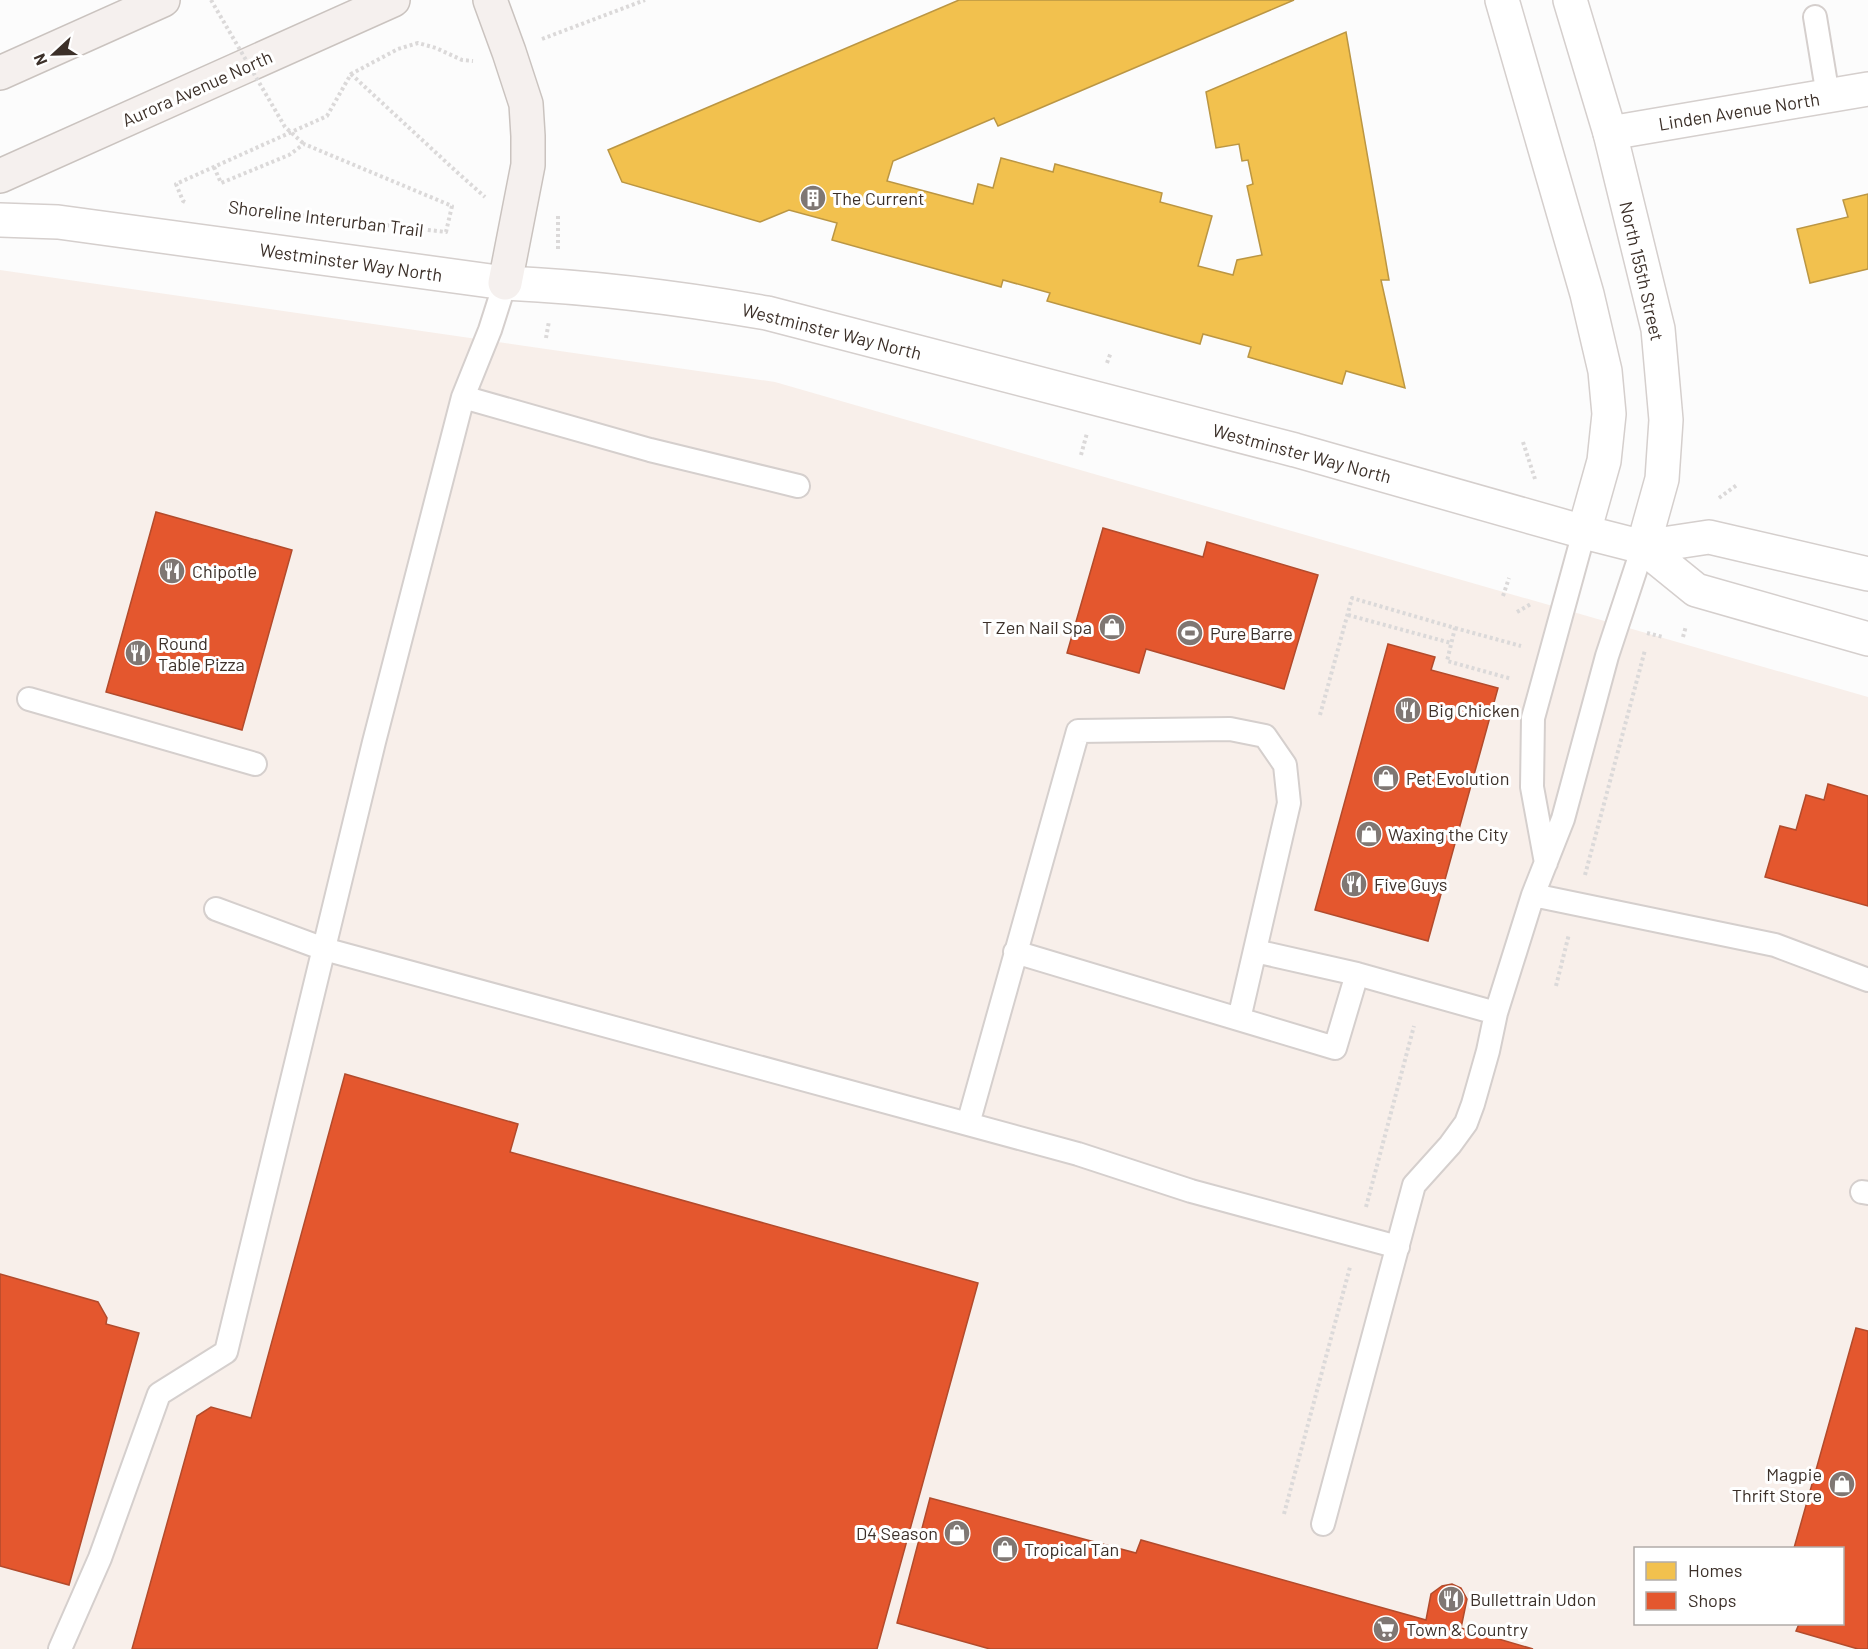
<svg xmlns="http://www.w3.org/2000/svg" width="1868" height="1649" font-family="Barlow,sans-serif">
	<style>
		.built { fill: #f8efea; fill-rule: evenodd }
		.homes { fill: #f2c14e; stroke: #bb9643; stroke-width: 1.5 }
		.shops { fill: #e4572e; stroke: #b24b2c; stroke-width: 1.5 }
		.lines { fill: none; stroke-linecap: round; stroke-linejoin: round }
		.service-casing { stroke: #d5cfcd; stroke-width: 26 }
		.minor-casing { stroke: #d5cfcd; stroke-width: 36 }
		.tertiary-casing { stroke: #d5cfcd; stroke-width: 36 }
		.secondary-casing { stroke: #d5cfcd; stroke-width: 36 }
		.trunk-casing { stroke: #cac3bf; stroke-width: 36 }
		.path { stroke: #dbd9d9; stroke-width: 4; stroke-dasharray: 3 3; stroke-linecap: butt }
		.service { stroke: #fff; stroke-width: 22 }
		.minor { stroke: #fff; stroke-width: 33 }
		.tertiary { stroke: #fff; stroke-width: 33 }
		.secondary { stroke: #fff; stroke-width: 33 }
		.trunk { stroke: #f5f0ee; stroke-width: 33 }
		.path-bridge { stroke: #dbd9d9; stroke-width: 4; stroke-dasharray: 3 3; stroke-linecap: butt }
		.labels { text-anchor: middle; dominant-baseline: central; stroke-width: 6; stroke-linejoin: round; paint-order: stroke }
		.street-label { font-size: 18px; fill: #3c3029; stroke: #fff }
		.poi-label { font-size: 18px; fill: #3c3029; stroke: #fff; text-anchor: start }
	</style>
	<rect width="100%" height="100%" fill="#fcfcfc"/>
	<path class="built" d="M0,270L775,382L1868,697V1649H0ZM1636,1548H1842V1624H1636Z"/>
	<path class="homes" d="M959,0H1294L998,126L994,118L893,161L887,181L973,204L978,184L993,188L1001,158L1053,172L1055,164L1162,193L1160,202L1212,216L1198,266L1233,275L1237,260L1262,255L1247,186L1253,184L1248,160L1242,161L1239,144L1216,148L1206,92L1346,32L1389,280H1381L1405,388L1346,371L1342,384L1248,357L1251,347L1203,334L1200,344L1047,301L1050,293L1003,280L1001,287L832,240L837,223L789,210L760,222L622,182L608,150Z
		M1868,194V269L1810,283L1797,229L1848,217L1843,200Z"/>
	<path class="shops" d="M156,512L292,550L242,730L106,692Z
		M1103,528L1203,557L1207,542L1318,575L1284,689L1146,649L1139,673L1067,653Z
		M1388,644L1435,657L1431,670L1498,688L1428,941L1315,910Z
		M1828,784L1868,796V906L1765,877L1780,826L1796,830L1806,795L1824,800Z
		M345,1074L518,1124L510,1152L978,1283L877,1649H132L197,1416L211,1407L251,1418Z
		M0,1274L98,1302L107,1318L106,1324L139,1333L69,1585L0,1566Z
		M1856,1328L1868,1331V1649H1858L1796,1631L1799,1624H1842V1548H1794Z
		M930,1498L1136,1553L1141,1540L1426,1620L1431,1594L1442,1586L1452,1584L1461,1588L1467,1599L1461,1628L1533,1649H990L897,1623Z"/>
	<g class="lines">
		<defs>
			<path id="service" d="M1815,17L1828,96
				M463,397L650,450L798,486
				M29,699L255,764
				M1546,863L1532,787L1533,718L1584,532
				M1533,895L1775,945L1868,980
				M216,909L324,949L1078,1154L1191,1191L1398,1247
				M1255,951L1357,974
				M1015,952L1335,1048L1357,974L1496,1013
				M968,1124L1078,731L1230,729L1265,736L1285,765L1289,803L1239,1019
				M1862,1192L1868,1193
				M1323,1524L1414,1185L1450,1145L1466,1123L1473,1104L1488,1051L1496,1013L1533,895L1563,819L1607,656L1643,547
				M60,1649L100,1558L159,1394L226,1352L374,742L463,397L490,330L505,283"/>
			<path id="minor" d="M1610,133L1868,89"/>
			<path id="tertiary" d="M0,220L58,222L505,283C593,287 680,298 767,313L1295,450L1584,532"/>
			<path id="secondary" d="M1502,0L1587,294L1605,371L1609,414L1604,461L1584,532L1643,547L1709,537L1868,574
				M1570,0L1610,133L1658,329L1666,420L1662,479L1643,547
				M1643,547L1696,590L1868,639"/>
			<path id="trunk" d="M490,0L509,52L526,104L528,136V165L505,283
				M0,73L163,0
				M0,176L393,0"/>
		</defs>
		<use href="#service" class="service-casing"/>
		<use href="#minor" class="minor-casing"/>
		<use href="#tertiary" class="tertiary-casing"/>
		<use href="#secondary" class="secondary-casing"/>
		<use href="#trunk" class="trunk-casing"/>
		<path class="path" d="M542,39L645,0
			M351,74L459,174L485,197
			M214,167L221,183L289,155L304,144L452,206L446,232L282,213
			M185,202L183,201L176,184L327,116L351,74L398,49L418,43L436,48L462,60L473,61
			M558,216V250
			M546,338L549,321
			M1107,363L1111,352
			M1523,442L1535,479
			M1081,455L1087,433
			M1719,498L1737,485
			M1503,596L1509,578
			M1517,612L1531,604
			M1348,615L1451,643
			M1455,628L1521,646
			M1647,633L1663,637
			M1683,637L1686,626
			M1320,715L1352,598L1455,628L1447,661L1512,679
			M1585,875L1645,650
			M1556,986L1569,934
			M1366,1207L1414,1026
			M1284,1514L1350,1267"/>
		<use href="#service" class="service"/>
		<use href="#minor" class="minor"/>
		<use href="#tertiary" class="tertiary"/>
		<use href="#secondary" class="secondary"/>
		<use href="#trunk" class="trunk"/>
		<path class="path-bridge" d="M211,0L285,127L304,144"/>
	</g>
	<defs>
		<symbol id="building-disc" viewBox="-11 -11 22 22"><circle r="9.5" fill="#7f7773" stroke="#fff"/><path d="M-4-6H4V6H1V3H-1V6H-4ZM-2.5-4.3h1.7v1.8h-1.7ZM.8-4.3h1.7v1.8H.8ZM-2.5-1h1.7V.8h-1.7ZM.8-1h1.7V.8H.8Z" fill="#fff"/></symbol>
		<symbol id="restaurant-disc" viewBox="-11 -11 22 22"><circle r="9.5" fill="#7f7773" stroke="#fff"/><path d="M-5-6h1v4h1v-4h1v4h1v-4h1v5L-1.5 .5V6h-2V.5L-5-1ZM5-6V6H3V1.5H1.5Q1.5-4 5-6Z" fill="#fff"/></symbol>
		<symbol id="shop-disc" viewBox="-11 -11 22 22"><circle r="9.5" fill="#7f7773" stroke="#fff"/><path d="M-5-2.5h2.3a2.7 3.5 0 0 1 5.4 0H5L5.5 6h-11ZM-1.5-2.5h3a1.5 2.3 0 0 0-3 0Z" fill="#fff"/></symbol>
		<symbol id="stadium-disc" viewBox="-11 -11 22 22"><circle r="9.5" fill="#7f7773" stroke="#fff"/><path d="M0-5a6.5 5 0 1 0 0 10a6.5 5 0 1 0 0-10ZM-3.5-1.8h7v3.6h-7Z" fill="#fff"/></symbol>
		<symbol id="supermarket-disc" viewBox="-11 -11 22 22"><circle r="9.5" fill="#7f7773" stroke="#fff"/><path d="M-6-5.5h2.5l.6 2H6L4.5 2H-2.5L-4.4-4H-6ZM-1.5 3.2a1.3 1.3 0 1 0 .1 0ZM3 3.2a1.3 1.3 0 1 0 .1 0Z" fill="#fff"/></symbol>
	</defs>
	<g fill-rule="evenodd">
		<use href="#building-disc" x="798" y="183" width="30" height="30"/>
		<use href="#restaurant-disc" x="157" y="556" width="30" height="30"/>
		<use href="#shop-disc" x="1097" y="612" width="30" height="30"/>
		<use href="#stadium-disc" x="1175" y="618" width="30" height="30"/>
		<use href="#restaurant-disc" x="123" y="638" width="30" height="30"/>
		<use href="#restaurant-disc" x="1393" y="695" width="30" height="30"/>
		<use href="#shop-disc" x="1371" y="763" width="30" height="30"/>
		<use href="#shop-disc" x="1354" y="819" width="30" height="30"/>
		<use href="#restaurant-disc" x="1339" y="869" width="30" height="30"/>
		<use href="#shop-disc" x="1827" y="1469" width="30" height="30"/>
		<use href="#shop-disc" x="942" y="1518" width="30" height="30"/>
		<use href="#shop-disc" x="990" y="1534" width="30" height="30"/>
		<use href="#restaurant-disc" x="1436" y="1584" width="30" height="30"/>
		<use href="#supermarket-disc" x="1371" y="1614" width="30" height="30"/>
	</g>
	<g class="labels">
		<g class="street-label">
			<text transform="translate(197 88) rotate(-24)">Aurora Avenue North</text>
			<text transform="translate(1739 111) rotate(-9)">Linden Avenue North</text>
			<text transform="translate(326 218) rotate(7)">Shoreline Interurban Trail</text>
			<text transform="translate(351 262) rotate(8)">Westminster Way North</text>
			<text transform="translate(1642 271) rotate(77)">North 155th Street</text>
			<text transform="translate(832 331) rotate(14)">Westminster Way North</text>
			<text transform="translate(1302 453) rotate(15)">Westminster Way North</text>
		</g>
		<g class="poi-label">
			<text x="832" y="198">The Current</text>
			<text x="192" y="571">Chipotle</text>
			<text x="1092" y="627" text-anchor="end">T Zen Nail Spa</text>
			<text x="1210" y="633">Pure Barre</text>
			<text x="158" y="643">Round<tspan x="158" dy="21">Table Pizza</tspan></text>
			<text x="1428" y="710">Big Chicken</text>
			<text x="1406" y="778">Pet Evolution</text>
			<text x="1388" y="834">Waxing the City</text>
			<text x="1374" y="884">Five Guys</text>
			<text x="1822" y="1474" text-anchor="end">Magpie<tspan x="1822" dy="21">Thrift Store</tspan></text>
			<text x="938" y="1533" text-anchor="end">D4 Season</text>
			<text x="1024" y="1549">Tropical Tan</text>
			<text x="1470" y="1599">Bullettrain Udon</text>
			<text x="1406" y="1629">Town &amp; Country</text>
		</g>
	</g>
	<rect x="1634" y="1547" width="210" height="78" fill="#ffffff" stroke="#b1aca9" stroke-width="1.5"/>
	<rect x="1646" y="1562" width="30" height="18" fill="#f2c14e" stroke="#b1aca9" stroke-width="1.5"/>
	<text x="1688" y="1577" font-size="18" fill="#3c3029">Homes</text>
	<rect x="1646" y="1592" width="30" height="18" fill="#e4572e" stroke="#b1aca9" stroke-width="1.5"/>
	<text x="1688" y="1607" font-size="18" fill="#3c3029">Shops</text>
	<g transform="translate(54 54) rotate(248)" stroke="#ffffff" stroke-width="4.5" paint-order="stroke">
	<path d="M0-4.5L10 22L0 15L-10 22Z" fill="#3c3029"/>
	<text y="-9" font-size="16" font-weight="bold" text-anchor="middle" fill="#3c3029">N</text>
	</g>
</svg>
